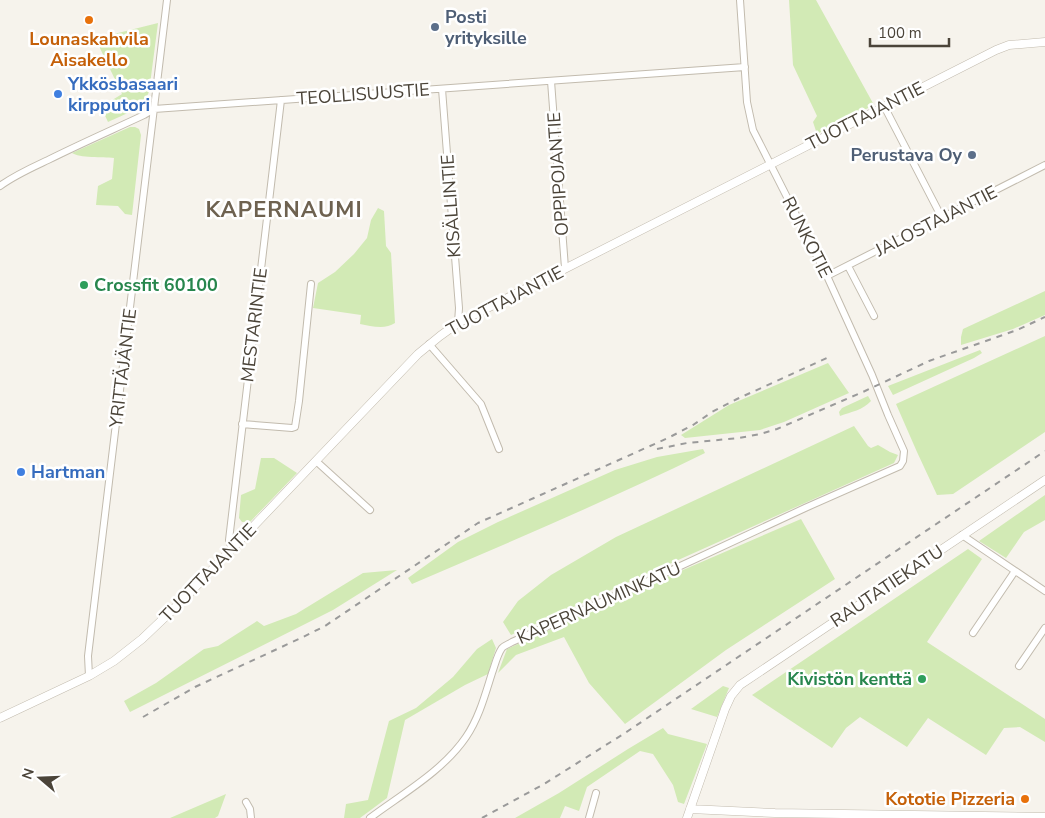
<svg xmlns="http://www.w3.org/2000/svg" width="1045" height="818" font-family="'Nunito Sans',sans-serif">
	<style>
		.green { fill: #d2eab5 }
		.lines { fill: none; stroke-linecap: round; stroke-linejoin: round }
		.minor-casing { stroke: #c2bbae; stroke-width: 8 }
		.tertiary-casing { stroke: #c2bbae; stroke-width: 9 }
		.minor { stroke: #fff; stroke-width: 6 }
		.tertiary { stroke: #fff; stroke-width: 8 }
		.rail { stroke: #9a9a9a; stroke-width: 2; stroke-dasharray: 6 6; stroke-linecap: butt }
		.food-dot { fill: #e8710a; stroke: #fff; stroke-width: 2 }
		.service-dot { fill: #5c6f8a; stroke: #fff; stroke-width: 2 }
		.shop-dot { fill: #3f7fe0; stroke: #fff; stroke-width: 2 }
		.leisure-dot { fill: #2e9e5b; stroke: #fff; stroke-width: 2 }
		.labels { text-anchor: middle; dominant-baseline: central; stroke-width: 5; stroke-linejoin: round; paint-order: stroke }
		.service-label { font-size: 18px; font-weight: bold; fill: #4e5e75; stroke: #fff; text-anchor: start }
		.food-label { font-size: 18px; font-weight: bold; fill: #c56008; stroke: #fff }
		.shop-label { font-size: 18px; font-weight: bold; fill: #366cbe; stroke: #fff; text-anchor: start }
		.street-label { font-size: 18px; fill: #4b4439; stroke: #fff }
		.leisure-label { font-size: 18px; font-weight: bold; fill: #27864d; stroke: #fff; text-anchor: start }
		.district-label { font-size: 22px; font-weight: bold; letter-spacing: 1px; fill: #6e6250; stroke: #fff }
	</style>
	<rect width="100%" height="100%" fill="#f6f3ec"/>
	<path class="green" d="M789,0H816L874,105L817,134L813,122L817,116L793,65Z
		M158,23L149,92C141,110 125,114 108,122L101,107L122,94L97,42L114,34Z
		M130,127H135L139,129L141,135L132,215L125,214L118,206L96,205L98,186L112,179L114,158C103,157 79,158 72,153Z
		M378,208L384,211L386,246L391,253L395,323C385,330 371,326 360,324L361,315L313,308L318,283L335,272L354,254L367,238L371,220Z
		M1045,291V315L1013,329L961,345V337L963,329Z
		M1045,336V432L953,494L937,495L917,452L896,404Z
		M980,350L982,353L974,358L893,395L888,386Z
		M828,363L849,393L784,422L760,430L685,438L681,435L729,405Z
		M868,396L871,401C863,410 851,412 840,416L839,412L842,408Z
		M854,426L868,446L871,448L878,445L890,452L898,455L894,463L511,635L503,622L518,601L551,575L616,537Z
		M703,449L705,453C609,500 510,542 412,584L408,578L458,542L498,522L615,470L657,457Z
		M261,458H274L297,473L250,522H242L239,518L241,495L255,489Z
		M1045,495V520L1024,532L1006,558L979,541Z
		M801,519L835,579L726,650L625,724L589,683L564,637L516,655L498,673L507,649L676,573Z
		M968,549L982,559L927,642L1045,719V742L1020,727L1004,728L986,755L928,718L907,747L860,717L846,728L832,748L752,695Z
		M397,570L333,610L130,712L124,701L156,683L204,649L218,646L257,621L264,626L296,614L363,573Z
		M492,639L496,648L488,674L465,685L405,720L387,798L360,818H344L346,804L368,800L389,721L416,708L453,677L477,649Z
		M723,686L729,688L717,717L691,709Z
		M663,728L668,734L707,744L684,804L678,802L673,785L653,754L640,751L587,787L579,811L565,806L560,818H515L559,793L628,749Z
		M226,794L218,816L215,818H170Z"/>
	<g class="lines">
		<defs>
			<path id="minor" d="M551,81L565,268
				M442,89L459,308L458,323
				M884,106L942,218
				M0,186C15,175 31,168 48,160C80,144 112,130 144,115L154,109L745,67
				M848,266L874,316
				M827,276L1045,165
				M429,344L481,404L499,449
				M242,424L292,428L295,427L299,401L311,284
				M316,461L370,510
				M962,535L1045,591
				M232,549L229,540L281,100
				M973,633L1015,571
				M1019,666L1045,628
				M89,676L88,656L167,0
				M246,802L250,809L251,818
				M370,818C402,794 443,771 466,737C479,718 485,695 492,673C495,665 497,655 502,648C505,645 509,644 512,642L646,582L805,508L900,466L903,461L904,451L888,415L872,375L827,276L753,130L747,102L740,0
				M589,818L596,793"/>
			<path id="tertiary" d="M0,718L89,676L114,661L142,639L183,600L225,556L418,354L440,336L458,323L996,50L1009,45L1045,42
				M690,809L775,813L1045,817
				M687,818L725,709L731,696L740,685L1045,480"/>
		</defs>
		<use href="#minor" class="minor-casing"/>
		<use href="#tertiary" class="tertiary-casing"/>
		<use href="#minor" class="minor"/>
		<use href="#tertiary" class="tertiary"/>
		<path class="rail" d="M657,449L687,443L739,438L760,434L777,429L865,391L929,361L1017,330L1045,317
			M143,717L195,687L301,638L325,626L478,523L668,438L693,425L712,412L737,399L827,358
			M482,818L544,784L625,733L1045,451"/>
	</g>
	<g class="food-dot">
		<circle cx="89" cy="20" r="5"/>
		<circle cx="1025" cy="799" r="5"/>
	</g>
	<g class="service-dot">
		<circle cx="435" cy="27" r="5"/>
		<circle cx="972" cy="155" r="5"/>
	</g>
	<g class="shop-dot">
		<circle cx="58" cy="94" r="5"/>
		<circle cx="21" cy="472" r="5"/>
	</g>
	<g class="leisure-dot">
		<circle cx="84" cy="285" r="5"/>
		<circle cx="922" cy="679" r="5"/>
	</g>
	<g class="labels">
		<g class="service-label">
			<text x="445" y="17">Posti<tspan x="445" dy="21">yrityksille</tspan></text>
			<text x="962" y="155" text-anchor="end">Perustava Oy</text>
		</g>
		<g class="food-label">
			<text x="89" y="39">Lounaskahvila<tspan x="89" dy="21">Aisakello</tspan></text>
			<text x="1015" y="799" text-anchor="end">Kototie Pizzeria</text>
		</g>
		<g class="shop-label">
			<text x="68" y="84">Ykkösbasaari<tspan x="68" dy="21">kirpputori</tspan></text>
			<text x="31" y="472">Hartman</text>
		</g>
		<g class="street-label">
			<text transform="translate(363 94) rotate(-4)">TEOLLISUUSTIE</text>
			<text transform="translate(865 116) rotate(-27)">TUOTTAJANTIE</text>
			<text transform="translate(558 174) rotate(-94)">OPPIPOJANTIE</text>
			<text transform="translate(451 206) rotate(-94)">KISÄLLINTIE</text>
			<text transform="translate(936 221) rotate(-27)">JALOSTAJANTIE</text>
			<text transform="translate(807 237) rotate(63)">RUNKOTIE</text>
			<text transform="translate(505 301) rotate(-28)">TUOTTAJANTIE</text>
			<text transform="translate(254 325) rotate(-83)">MESTARINTIE</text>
			<text transform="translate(123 368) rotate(-83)">YRITTÄJÄNTIE</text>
			<text transform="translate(208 573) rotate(-46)">TUOTTAJANTIE</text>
			<text transform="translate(887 586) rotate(-34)">RAUTATIEKATU</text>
			<text transform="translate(599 603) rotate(-24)">KAPERNAUMINKATU</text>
		</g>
		<g class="leisure-label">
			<text x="94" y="285">Crossfit 60100</text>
			<text x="912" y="679" text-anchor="end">Kivistön kenttä</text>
		</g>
		<g class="district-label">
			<text x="284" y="210">KAPERNAUMI</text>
		</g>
	</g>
	<g transform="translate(40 778) rotate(289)" stroke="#ffffff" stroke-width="4" paint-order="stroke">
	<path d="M0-4L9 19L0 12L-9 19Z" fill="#4b4439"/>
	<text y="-8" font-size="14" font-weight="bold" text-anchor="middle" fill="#4b4439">N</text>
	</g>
	<path d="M870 38v8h79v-8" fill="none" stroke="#4b4439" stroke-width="2.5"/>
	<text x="878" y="38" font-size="15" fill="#4b4439" stroke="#ffffff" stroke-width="4" paint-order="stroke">100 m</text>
</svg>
